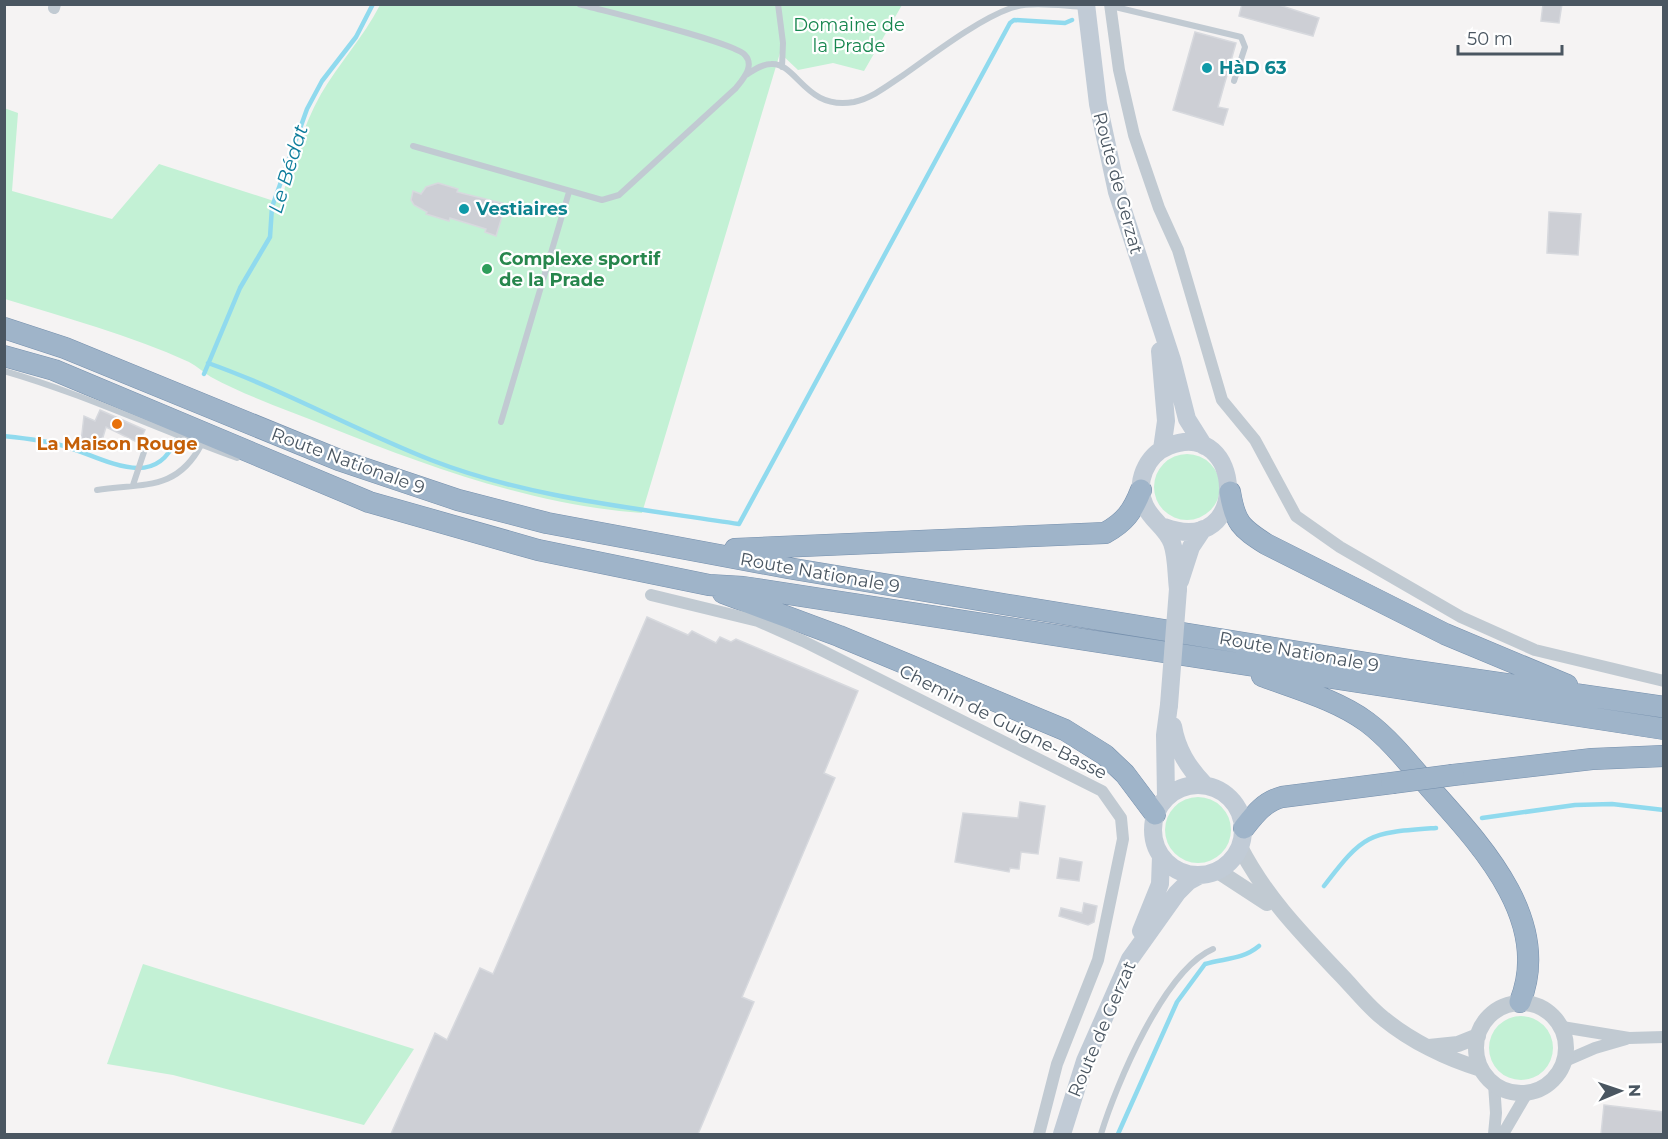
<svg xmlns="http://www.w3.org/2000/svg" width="1668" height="1139" font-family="Montserrat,sans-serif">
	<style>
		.green { fill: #c3f1d5 }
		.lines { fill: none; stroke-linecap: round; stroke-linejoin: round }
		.stream { stroke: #90daee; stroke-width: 4.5 }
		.building { fill: #cdcfd5; stroke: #d7d9de; stroke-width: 1.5 }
		.trunk-casing { stroke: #7690ad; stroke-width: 22 }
		.service { stroke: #c1cad2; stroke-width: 6 }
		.minor { stroke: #c1cad2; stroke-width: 12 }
		.tertiary { stroke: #c1cad2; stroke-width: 16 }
		.secondary { stroke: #c1cbd6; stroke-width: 18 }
		.trunk { stroke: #9fb4c9; stroke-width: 21 }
		.trunk-bridge-casing { stroke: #7690ad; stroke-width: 22; stroke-linecap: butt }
		.secondary-bridge { stroke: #c1cbd6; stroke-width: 18 }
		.trunk-bridge { stroke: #9fb4c9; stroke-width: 21 }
		.culture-dot { fill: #0f9aa8; stroke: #fff; stroke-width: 2 }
		.leisure-dot { fill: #2e9e5b; stroke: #fff; stroke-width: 2 }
		.food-dot { fill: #e8710a; stroke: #fff; stroke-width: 2 }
		.labels { text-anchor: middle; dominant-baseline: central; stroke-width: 4.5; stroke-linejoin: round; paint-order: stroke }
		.park-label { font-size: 18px; fill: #17864f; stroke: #fff }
		.culture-label { font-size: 18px; font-weight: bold; fill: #0d838f; stroke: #fff; text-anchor: start }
		.street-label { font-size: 18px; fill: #4a5661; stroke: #fff }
		.leisure-label { font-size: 18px; font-weight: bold; fill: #27864d; stroke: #fff; text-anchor: start }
		.food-label { font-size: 18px; font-weight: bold; fill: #c56008; stroke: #fff }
		.water-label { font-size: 20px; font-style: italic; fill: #0c7c9b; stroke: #fff }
	</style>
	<rect width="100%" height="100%" fill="#f5f3f3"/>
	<path class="green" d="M380,5H902L864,71L833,63L798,70L780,53L642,513C533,505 429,467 329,427C290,411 248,397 211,377C204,373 197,366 189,362C130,335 66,318 5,299L4,108L18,113L12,191L112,219L159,164L280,203C292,167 302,127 321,94C339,63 363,38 380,5Z
		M1154 487a33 33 0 1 1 66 0a33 33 0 1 1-66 0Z
		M1165 830a33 33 0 1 1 66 0a33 33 0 1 1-66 0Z
		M143,964L414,1049L364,1125L173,1075L107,1064Z
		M1489 1048a32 32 0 1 1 64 0a32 32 0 1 1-64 0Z"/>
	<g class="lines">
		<path class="stream" d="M208,363C284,390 355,430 431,460C529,498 635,508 739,524L1010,23L1014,20L1065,23L1072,20
			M204,374L240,288L270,237L272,207L307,109L322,81L356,37L373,4
			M4,436C24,438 45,440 64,446C102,457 154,492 175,441
			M1482,818L1575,805L1612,804L1664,810
			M1324,886C1365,832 1369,833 1436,828
			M1118,1134L1177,1002L1205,964C1225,958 1242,960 1259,946"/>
	</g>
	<path class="building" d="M1242,4H1276L1319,18L1313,36L1239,16Z
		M1543,4H1562L1559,23L1541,21Z
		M1195,32L1236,43L1218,107L1228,109L1223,125L1173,110Z
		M438,183L458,189L457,192L506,204L496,236L485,232L486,229L450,218L449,221L426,214L427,212L414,205L411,200L413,191L421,194L426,187Z
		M1549,212L1581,214L1578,255L1547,253Z
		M100,410L145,430L139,443L106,427L100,447L81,442L84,416L95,421Z
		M647,617L688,635L692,631L716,643L720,637L731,642L736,639L858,691L824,773L835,778L742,997L754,1002L698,1134H391L435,1033L447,1040L480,968L493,974Z
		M1020,802L1045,806L1038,854L1021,852L1019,869L1010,868L1009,872L955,862L963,813L1018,818Z
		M1060,858L1082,862L1079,881L1057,878Z
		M1084,903L1097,906L1094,922L1088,925L1059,916L1061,908L1082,913Z
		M1604,1105L1664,1112V1134H1601Z"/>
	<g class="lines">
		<defs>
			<path id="trunk" d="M4,328L65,348L339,460L458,500L547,523L788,568L1009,605L1404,669L1664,707
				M4,356L54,370L369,502L538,550L709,585L743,587L1664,729
				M1230,492C1235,523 1241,528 1266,544L1445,634L1567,685
				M735,549L1105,533C1125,522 1133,511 1141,490
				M723,593L839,636L1065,730L1105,755L1125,774L1155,814
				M1262,676C1297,689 1337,700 1367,722C1391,740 1410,765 1430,788C1480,844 1553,920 1520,1002
				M1453,775L1592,759L1664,756
				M1244,828C1255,814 1264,802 1282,797L1392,783"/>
		</defs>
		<use href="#trunk" class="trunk-casing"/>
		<path class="service" d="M778,4L783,43L782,67
			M1111,6L1241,37L1245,47L1234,81
			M746,75C754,70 762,64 771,64C797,62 805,111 854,102C872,98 887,86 902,76C932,55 977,20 1011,8C1031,1 1062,6 1084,7
			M413,146L602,200L619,195L736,88C743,79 755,66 745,55C734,42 604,11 579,4
			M4,371C84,394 159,430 237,458
			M501,422L569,192
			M133,485L145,449
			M97,490C143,483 177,491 201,445
			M1101,1134C1116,1085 1164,970 1213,949"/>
		<path class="minor" d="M1110,4L1119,70L1134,135L1159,208L1178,250L1222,400L1255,440L1296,516L1340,547L1461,617L1535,650L1664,681
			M54,8L55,4
			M651,595L758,621L803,641L1102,791L1121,818L1123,839L1098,960L1057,1064L1039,1134
			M1562,1027L1629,1038L1664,1037
			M1565,1061L1595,1048L1626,1039
			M1494,1084L1496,1113L1494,1134
			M1503,1134L1527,1093"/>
		<path class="tertiary" d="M1240,847C1265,896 1301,933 1339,973C1354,988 1367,1006 1384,1019C1411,1041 1447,1059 1481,1069
			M1218,871L1267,903
			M1476 1048a45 45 0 1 1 90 0a45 45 0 1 1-90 0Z
			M1429,1047L1458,1044L1478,1036"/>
		<path class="secondary" d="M1086,4L1098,104L1117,192L1172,360L1187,419L1204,446
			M1160,351L1166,421L1162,449
			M1164,527C1253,560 1244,416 1169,446C1146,455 1134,483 1145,506C1152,521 1166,527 1172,543C1177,557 1176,574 1178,589
			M1180,581L1191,547L1203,529
			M1173,726C1177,750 1188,767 1204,784
			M1153 830a45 45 0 1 1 90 0a45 45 0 1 1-90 0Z
			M1166,797L1165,735L1169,705
			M1141,931L1160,884L1161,856
			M1062,1134L1085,1061L1130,959L1177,893L1189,881L1200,875"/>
		<use href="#trunk" class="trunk"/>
		<defs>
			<path id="trunk-bridge" d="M1392,783L1453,775"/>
		</defs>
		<use href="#trunk-bridge" class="trunk-bridge-casing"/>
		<path class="secondary-bridge" d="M1169,705L1178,589"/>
		<use href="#trunk-bridge" class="trunk-bridge"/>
	</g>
	<g class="culture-dot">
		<circle cx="1207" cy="68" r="6"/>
		<circle cx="464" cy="209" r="6"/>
	</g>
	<circle class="leisure-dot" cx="487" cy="269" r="6"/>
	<circle class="food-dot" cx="117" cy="424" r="6"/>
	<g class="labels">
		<g class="park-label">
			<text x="849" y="25">Domaine de<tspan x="849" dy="21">la Prade</tspan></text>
		</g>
		<g class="culture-label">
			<text x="1219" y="68">HàD 63</text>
			<text x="476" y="209">Vestiaires</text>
		</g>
		<g class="street-label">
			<text transform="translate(1118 183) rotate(75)">Route de Gerzat</text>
			<text transform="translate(348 461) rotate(20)">Route Nationale 9</text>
			<text transform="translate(820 573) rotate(10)">Route Nationale 9</text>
			<text transform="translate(1299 652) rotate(10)">Route Nationale 9</text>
			<text transform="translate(1003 722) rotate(27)">Chemin de Guigne-Basse</text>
			<text transform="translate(1102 1029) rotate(-67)">Route de Gerzat</text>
		</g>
		<g class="leisure-label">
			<text x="499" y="259">Complexe sportif<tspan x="499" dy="21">de la Prade</tspan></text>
		</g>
		<g class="food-label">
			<text x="117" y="444">La Maison Rouge</text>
		</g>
		<g class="water-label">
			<text transform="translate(288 169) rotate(-73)">Le Bédat</text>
		</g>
	</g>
	<rect width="1668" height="1139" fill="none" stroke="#4a5661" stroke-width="12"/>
	<g transform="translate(1620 1091) rotate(88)" stroke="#ffffff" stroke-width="4.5" paint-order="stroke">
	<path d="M0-4.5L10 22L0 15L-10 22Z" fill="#4a5661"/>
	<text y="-9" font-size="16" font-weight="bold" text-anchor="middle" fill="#4a5661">N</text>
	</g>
	<path d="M1458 45v9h104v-9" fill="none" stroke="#4a5661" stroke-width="3"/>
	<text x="1467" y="45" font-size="18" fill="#4a5661" stroke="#ffffff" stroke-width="4.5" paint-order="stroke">50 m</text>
</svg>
